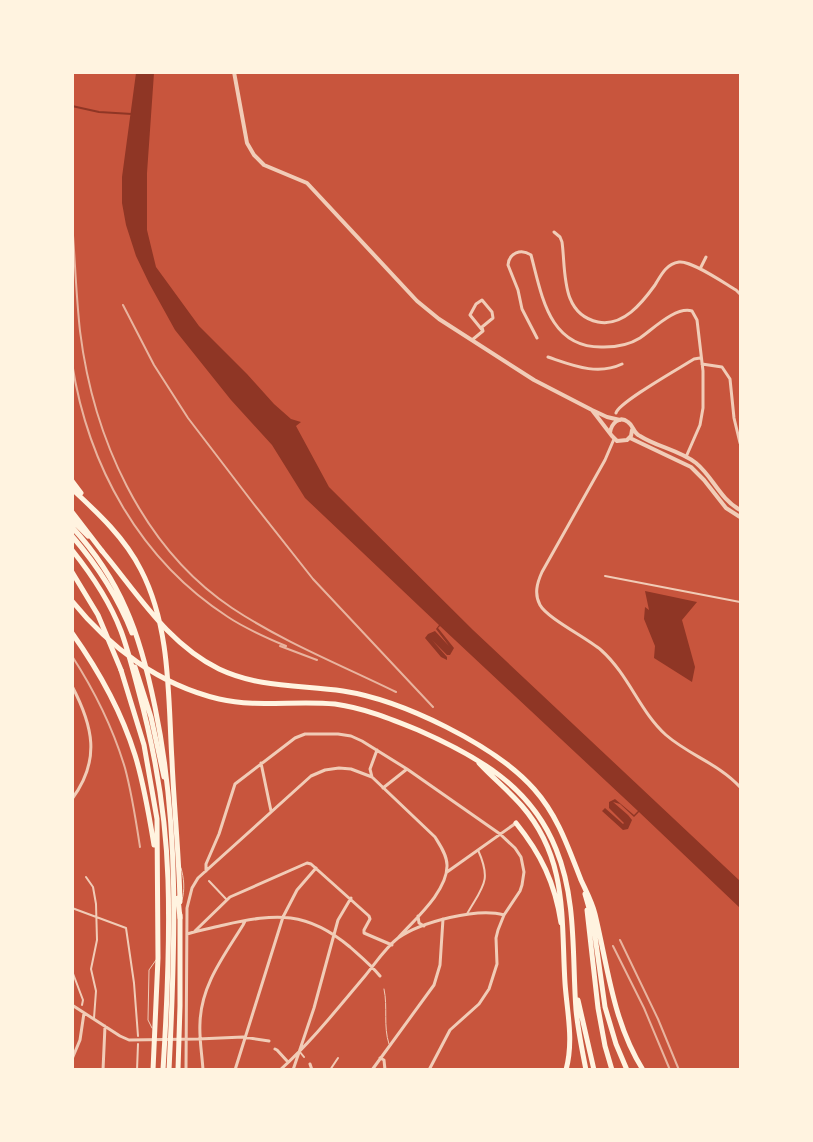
<svg xmlns="http://www.w3.org/2000/svg" width="813" height="1142" font-family="Jost,sans-serif">
	<style>
		.water { fill: #8f3625 }
		.lines { fill: none; stroke-linecap: round; stroke-linejoin: round }
		.stream { stroke: #8f3625; stroke-width: 2 }
		.service { stroke: #f1ccb7; stroke-width: 1 }
		.pedestrian { stroke: #f1ccb7; stroke-width: 2 }
		.minor { stroke: #f1ccb7; stroke-width: 3 }
		.tertiary { stroke: #f1ccb7; stroke-width: 4 }
		.trunk { stroke: #fff3e0; stroke-width: 5 }
		.motorway { stroke: #fff3e0; stroke-width: 5 }
		.rail { stroke: #e9b49f; stroke-width: 2 }
	</style>
	<rect width="100%" height="100%" fill="#c8553d"/>
	<path class="water" d="M136,73H154L147,173V230L156,267L199,326L247,374L274,404L291,419L301,422L296,426L329,487L473,630L740,881V908L639,812L634,817L620,804L613,802L628,815L632,820L628,829L623,830L602,811L605,808L623,824L624,823L609,808V802L615,799L634,815L638,811L440,626L438,628L454,648L450,655H447L432,640L447,657V660L441,657L425,638L428,634L435,631L449,646L436,629L439,625L305,498L272,445L231,400L175,330L149,283L136,256L126,225L122,203V177Z
		M645,591L697,602L682,620L695,667L692,682L654,658L655,646L644,619L645,607L649,610Z"/>
	<g class="lines">
		<path class="stream" d="M72,106L99,112L132,114"/>
		<path class="service" d="M181,868C184,878 185,890 182,900
			M384,989C388,1007 383,1026 389,1044
			M152,1028L148,1020L149,970L156,960"/>
		<path class="pedestrian" d="M605,576L740,602
			M86,877L93,887L96,904L97,940L91,969L96,991L94,1018
			M209,881L227,900
			M72,908L126,928L134,983L138,1036
			M467,914C483,886 492,881 478,850
			M72,971L83,1000L82,1005
			M300,1052L304,1057
			M137,1070L138,1044
			M330,1070L338,1058"/>
		<path class="minor" d="M554,232L560,237L562,242C566,270 560,314 598,322C623,327 642,303 655,285C661,275 666,264 679,262C691,260 724,283 736,290L740,294
			M700,269L706,257
			M537,338L522,309L518,290L508,265C509,253 521,248 531,255C542,296 549,349 604,347C617,347 629,345 640,338C653,329 676,306 692,311L697,320L703,371V408L700,425L686,457
			M472,340L483,331L482,327L493,318L492,312L482,300L476,304L470,315L483,331
			M548,357C572,365 597,376 622,364
			M702,364L722,367L730,379L734,418L740,443
			M616,413C619,402 680,368 694,359L700,358
			M614,439L605,460L542,572C537,583 534,594 540,605C547,618 587,638 601,650C629,675 640,712 666,735C689,755 719,764 740,787
			M72,686C93,726 101,760 72,799
			M261,763L271,811
			M372,777L370,769L377,750
			M383,788L407,769
			M206,871V864L219,834L235,784L295,738L305,734H338L351,736L362,741L407,769L500,834L515,848L521,857L524,872L522,885L520,891L504,915L498,930L496,938L497,964L489,989L479,1004L450,1030L429,1070
			M447,872L516,823
			M418,916L419,923L424,926
			M195,931L230,897L307,863L311,864L369,916L370,919L364,930V933L392,945
			M187,934C199,930 212,928 224,925C277,913 307,911 350,947C360,956 371,965 380,976
			M72,1005L120,1036L129,1040L198,1039L243,1037L269,1041
			M275,1049L277,1050L288,1062
			M380,1058L384,1060L385,1070
			M72,1059L80,1040L84,1013
			M310,1064L312,1070
			M103,1070L105,1026
			M186,1070L187,908L192,888L198,878L311,776L325,770L339,768L351,769L372,777L435,837C440,845 447,855 447,865C448,891 414,920 398,938
			M203,1070C202,1054 199,1038 200,1023C201,985 224,956 243,925L245,921
			M235,1070L283,917L297,890L316,868
			M280,1070C312,1041 338,1008 365,976C375,964 385,948 398,938C421,922 478,907 504,915
			M293,1070L314,1008L338,920L351,898
			M372,1070L434,985L440,965L443,919"/>
		<path class="tertiary" d="M234,72L247,143L254,155L264,165L307,183L417,301L439,319L534,380L592,410L607,417L620,420
			M592,410L612,436L617,441L627,440L631,436L632,430
			M610,433C611,424 619,415 628,422C634,426 633,433 640,436C657,447 679,450 696,463C713,477 720,499 740,510
			M630,438L691,467L704,480L726,508L740,517"/>
		<path class="trunk" d="M72,481L81,493
			M72,489C98,513 125,538 141,570C171,628 168,697 172,761C174,808 179,854 180,902
			M72,550C92,575 110,602 121,631C128,650 133,670 138,689C155,751 166,816 168,880C170,943 167,1007 163,1070
			M102,551C138,594 167,643 219,669C259,688 301,685 343,691C402,700 495,745 534,789C558,816 568,847 581,880C586,891 592,902 595,914C608,968 613,1022 643,1070
			M72,601C110,648 160,685 219,699C257,708 296,700 335,704C364,708 391,719 418,730C477,756 531,786 556,849C577,900 572,957 576,1010C578,1030 582,1050 586,1070
			M72,633C99,671 121,710 135,755C144,784 149,815 154,845
			M135,667L151,717L164,777
			M121,670L144,745L157,819L158,958L153,1070
			M479,763C493,778 509,791 522,806C568,859 561,918 565,983C567,1012 574,1040 566,1070
			M516,823C541,854 555,883 561,923
			M585,894L593,922L605,1007L616,1044L627,1070
			M587,910L598,1008L605,1046L612,1070
			M578,1000L594,1070
			M178,1070L180,1006V915"/>
		<path class="motorway" d="M72,512L102,551
			M72,520L88,536
			M72,527C94,551 113,579 126,609C140,640 148,673 155,707C180,828 175,947 169,1070
			M72,536C97,565 118,597 132,633
			M72,572L98,615L121,670
			M178,898L180,918"/>
		<path class="rail" d="M72,222C75,258 76,295 80,331C93,436 141,547 232,608C283,642 341,665 396,692
			M123,305L154,365L188,418L253,503L313,579L433,707
			M72,363C88,466 140,560 228,617C246,629 267,638 286,646
			M280,646L317,660
			M72,656C94,690 113,728 125,768C132,794 136,821 140,847
			M620,940L658,1019L679,1070
			M613,946L644,1008L670,1070"/>
	</g>
	<rect width="813" height="1142" fill="none" stroke="#fff3e0" stroke-width="148"/>
</svg>
